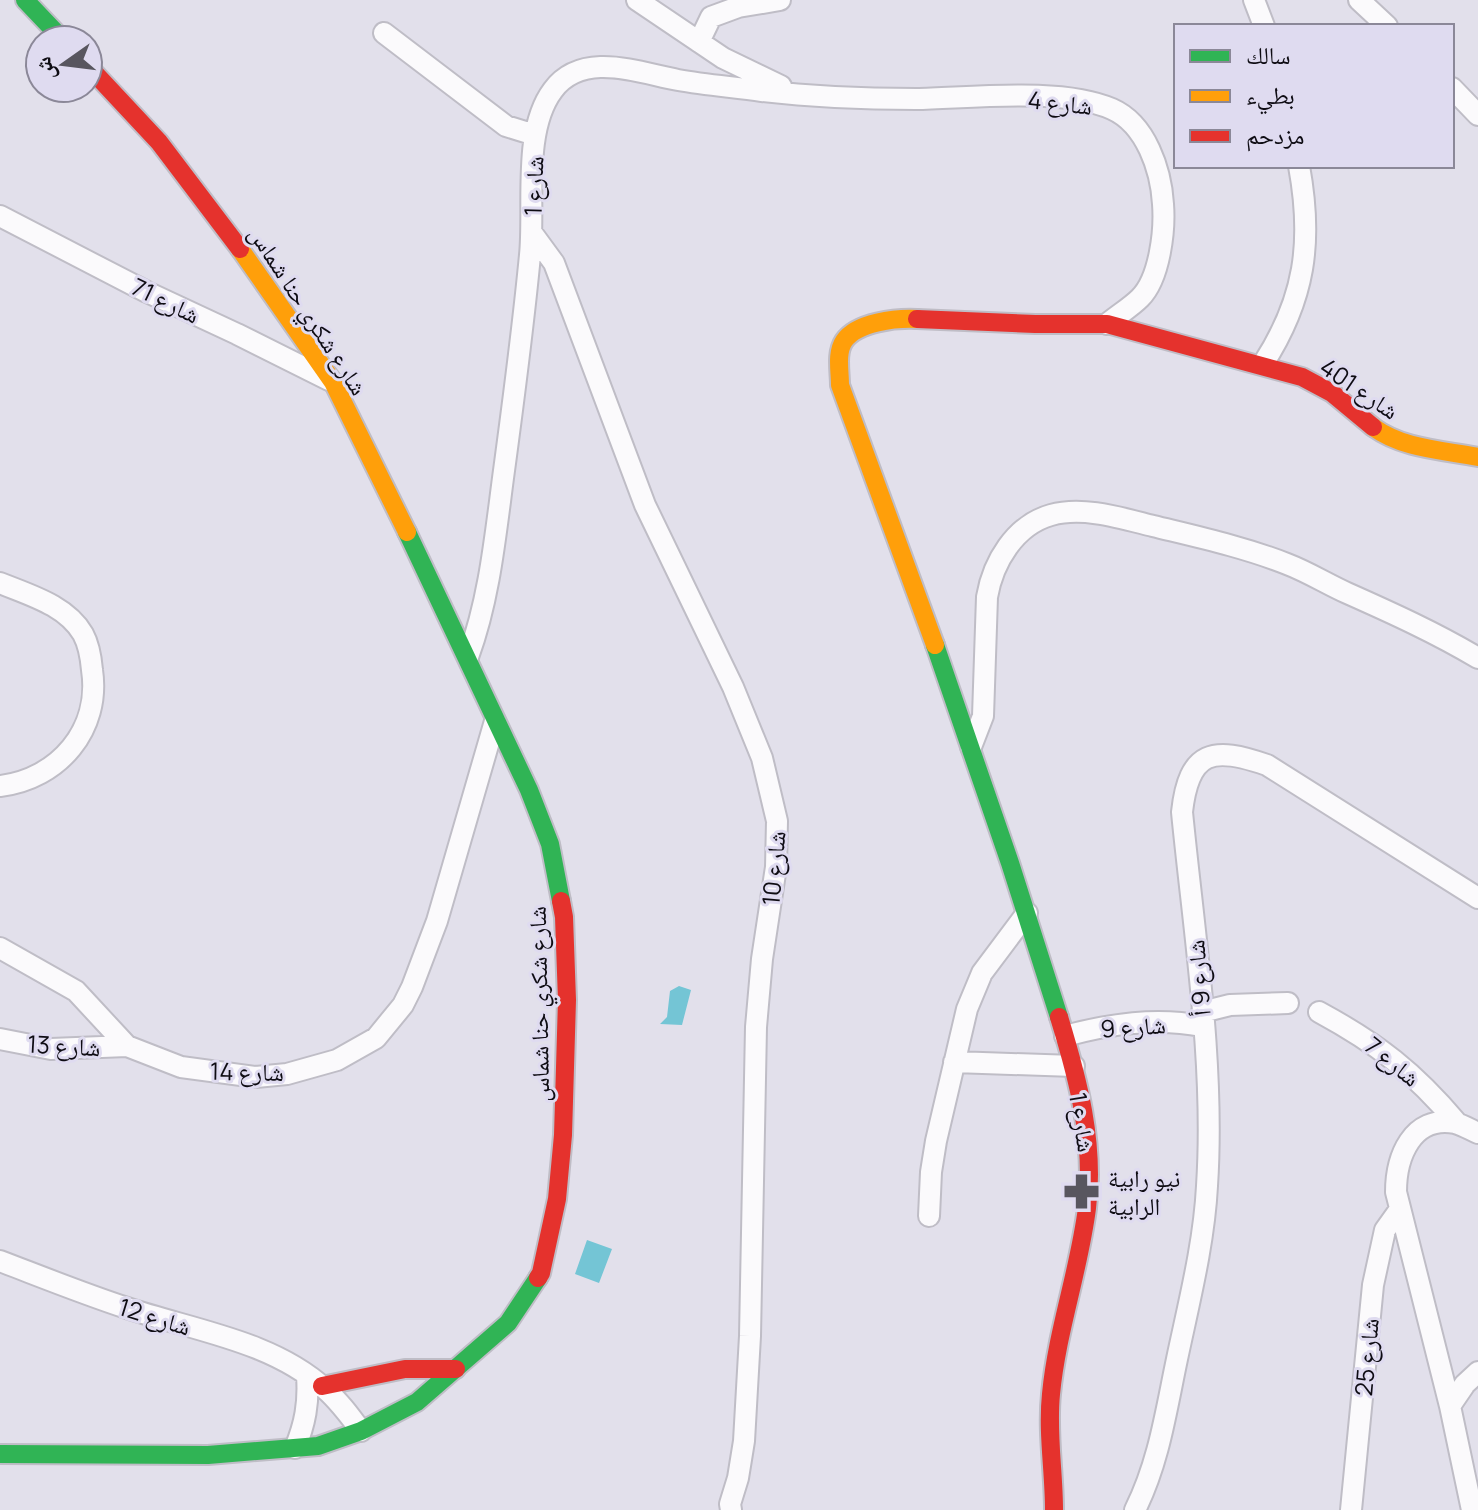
<svg xmlns="http://www.w3.org/2000/svg" width="1478" height="1510" font-family="Manrope,'Noto Naskh Arabic',sans-serif">
	<style>
		.water { fill: #74c5d5 }
		.lines { fill: none; stroke-linecap: round; stroke-linejoin: round }
		.street-casing { stroke: #bfbdc6; stroke-width: 24 }
		.fast-casing { stroke: #bfbdc6; stroke-width: 22 }
		.slow-casing { stroke: #bfbdc6; stroke-width: 22 }
		.jam-casing { stroke: #bfbdc6; stroke-width: 22 }
		.street { stroke: #fbfafc; stroke-width: 20 }
		.fast { stroke: #30b455; stroke-width: 18 }
		.slow { stroke: #ff9f0a; stroke-width: 18 }
		.jam { stroke: #e5322d; stroke-width: 18 }
		.labels { text-anchor: middle; dominant-baseline: central; stroke-width: 6; stroke-linejoin: round; paint-order: stroke }
		.street-label { font-size: 24px; fill: #0e0c13; stroke: #dfdbf0 }
		.poi-label { font-size: 24px; fill: #0e0c13; stroke: #dfdbf0; text-anchor: start }
	</style>
	<rect width="100%" height="100%" fill="#e2e0eb"/>
	<path class="water" d="M679,986L691,990L682,1025L660,1024L667,1017L670,991Z
		M587,1240L612,1249L599,1283L575,1274Z"/>
	<g class="lines">
		<defs>
			<path id="street" d="M637,0L723,58L781,86
				M1254,0L1264,26
				M1359,0L1387,26
				M384,33L506,126L535,135
				M699,42L711,17L738,7L780,0
				M1452,88L1478,115
				M0,216L147,292L237,334L329,380
				M532,233L554,263L645,505L733,687L762,758L777,821L776,867L762,959L756,1027L750,1336L744,1441L738,1478L730,1504L731,1510
				M1263,364C1305,299 1313,242 1299,166
				M0,583C29,595 66,605 83,634C89,645 91,658 92,670C101,729 59,779 0,786
				M468,657C489,600 495,539 503,478C513,404 523,329 530,255C535,206 522,131 553,90C583,50 639,73 678,80C706,85 734,87 762,91C813,97 864,99 916,99C971,98 1062,87 1112,109C1146,124 1161,170 1163,204C1165,230 1160,278 1140,298C1131,307 1118,315 1107,324
				M971,747L983,716L987,597C993,562 1015,525 1051,515C1083,506 1121,518 1153,526C1198,537 1244,547 1287,564C1308,572 1327,584 1347,593C1392,613 1436,633 1478,658
				M0,948L76,991L127,1046L181,1067L256,1077L287,1074L337,1060L376,1038L403,1005L412,987L437,921L495,721
				M1202,1012L1230,1005L1288,1003
				M1319,1012C1378,1044 1414,1072 1457,1123
				M1065,1036C1110,1024 1156,1017 1202,1026
				M0,1039L51,1049L127,1046
				M954,1062L1074,1066
				M929,1216L931,1172L936,1141L967,1009L982,973L1027,913
				M0,1261C42,1277 84,1294 127,1308C192,1330 273,1341 325,1389C339,1401 350,1416 361,1431
				M1450,1406L1465,1384L1478,1372
				M295,1448C305,1424 309,1403 307,1376
				M1135,1510C1159,1462 1166,1411 1177,1359C1189,1302 1204,1244 1207,1186C1215,1063 1194,934 1182,812C1189,750 1213,746 1267,765L1478,898
				M1351,1510L1373,1285L1385,1230L1400,1209
				M1472,1510L1450,1406L1396,1192C1396,1157 1412,1115 1455,1123C1463,1125 1471,1130 1478,1133"/>
			<path id="fast" d="M25,0L63,40
				M407,532L529,790L550,844L561,901
				M935,645L1010,863L1059,1017
				M0,1454L208,1455L318,1446L361,1431L417,1402L508,1323L538,1278"/>
			<path id="slow" d="M240,249L333,382L407,532
				M917,319C896,318 857,322 844,341C836,353 840,371 840,385L935,645
				M1373,427C1403,449 1442,450 1478,457"/>
			<path id="jam" d="M88,66L159,142L240,249
				M917,319L1035,324H1107L1302,377L1332,393L1373,427
				M538,1278L541,1273L557,1199L563,1135L567,1000L564,917L561,901
				M322,1386L405,1369H456
				M1054,1510C1054,1471 1047,1433 1051,1394C1057,1331 1079,1271 1087,1208C1095,1143 1078,1079 1059,1017"/>
		</defs>
		<use href="#street" class="street-casing"/>
		<use href="#fast" class="fast-casing"/>
		<use href="#slow" class="slow-casing"/>
		<use href="#jam" class="jam-casing"/>
		<use href="#street" class="street"/>
		<use href="#fast" class="fast"/>
		<use href="#slow" class="slow"/>
		<use href="#jam" class="jam"/>
	</g>
	<defs>
		<symbol id="pharmacy-bare" viewBox="-9 -9 18 18"><path d="M-2-6h4v4h4v4h-4v4h-4v-4h-4v-4h4Z" fill="#58565f" stroke="#dfdbf0" stroke-width="2.5" paint-order="stroke"/></symbol>
	</defs>
	<g fill-rule="evenodd">
		<use href="#pharmacy-bare" x="1056" y="1166" width="51" height="51"/>
	</g>
	<g class="labels">
		<g class="street-label">
			<text transform="translate(1060 102) rotate(6)">شارع 4</text>
			<text transform="translate(533 186) rotate(-88)">شارع 1</text>
			<text transform="translate(166 300) rotate(26)">شارع 71</text>
			<text transform="translate(309 310) rotate(57)">شارع شكري حنا شماس</text>
			<text transform="translate(1360 388) rotate(34)">شارع 401</text>
			<text transform="translate(773 868) rotate(-85)">شارع 10</text>
			<text transform="translate(1198 978) rotate(-95)">شارع 9 أ</text>
			<text transform="translate(538 1004) rotate(-91)">شارع شكري حنا شماس</text>
			<text transform="translate(1133 1026) rotate(-4)">شارع 9</text>
			<text transform="translate(64 1045) rotate(3)">شارع 13</text>
			<text transform="translate(1393 1061) rotate(39)">شارع 7</text>
			<text transform="translate(247 1071) rotate(1)">شارع 14</text>
			<text transform="translate(1083 1122) rotate(81)">شارع 1</text>
			<text transform="translate(155 1316) rotate(17)">شارع 12</text>
			<text transform="translate(1366 1357) rotate(-85)">شارع 25</text>
		</g>
		<g class="poi-label">
			<text x="1108" y="1177">نيو رابية<tspan x="1108" dy="28">الرابية</tspan></text>
		</g>
	</g>
	<rect x="1174" y="24" width="280" height="144" fill="#dfdbf0" stroke="#8b8898" stroke-width="2"/>
	<rect x="1190" y="50" width="40" height="12" fill="#30b455" stroke="#8b8898" stroke-width="2"/>
	<text x="1246" y="64" font-size="24" fill="#0e0c13">سالك</text>
	<rect x="1190" y="90" width="40" height="12" fill="#ff9f0a" stroke="#8b8898" stroke-width="2"/>
	<text x="1246" y="104" font-size="24" fill="#0e0c13">بطيء</text>
	<rect x="1190" y="130" width="40" height="12" fill="#e5322d" stroke="#8b8898" stroke-width="2"/>
	<text x="1246" y="144" font-size="24" fill="#0e0c13">مزدحم</text>
	<g transform="translate(64 64) rotate(256)"><circle r="38" fill="#dfdbf0" stroke="#8b8898" stroke-width="2"/>
	<path d="M0-6L14 30L0 20L-14 30Z" fill="#58565f"/>
	<text y="-12" font-size="22" font-weight="bold" text-anchor="middle" fill="#0e0c13">ش</text>
	</g>
</svg>
